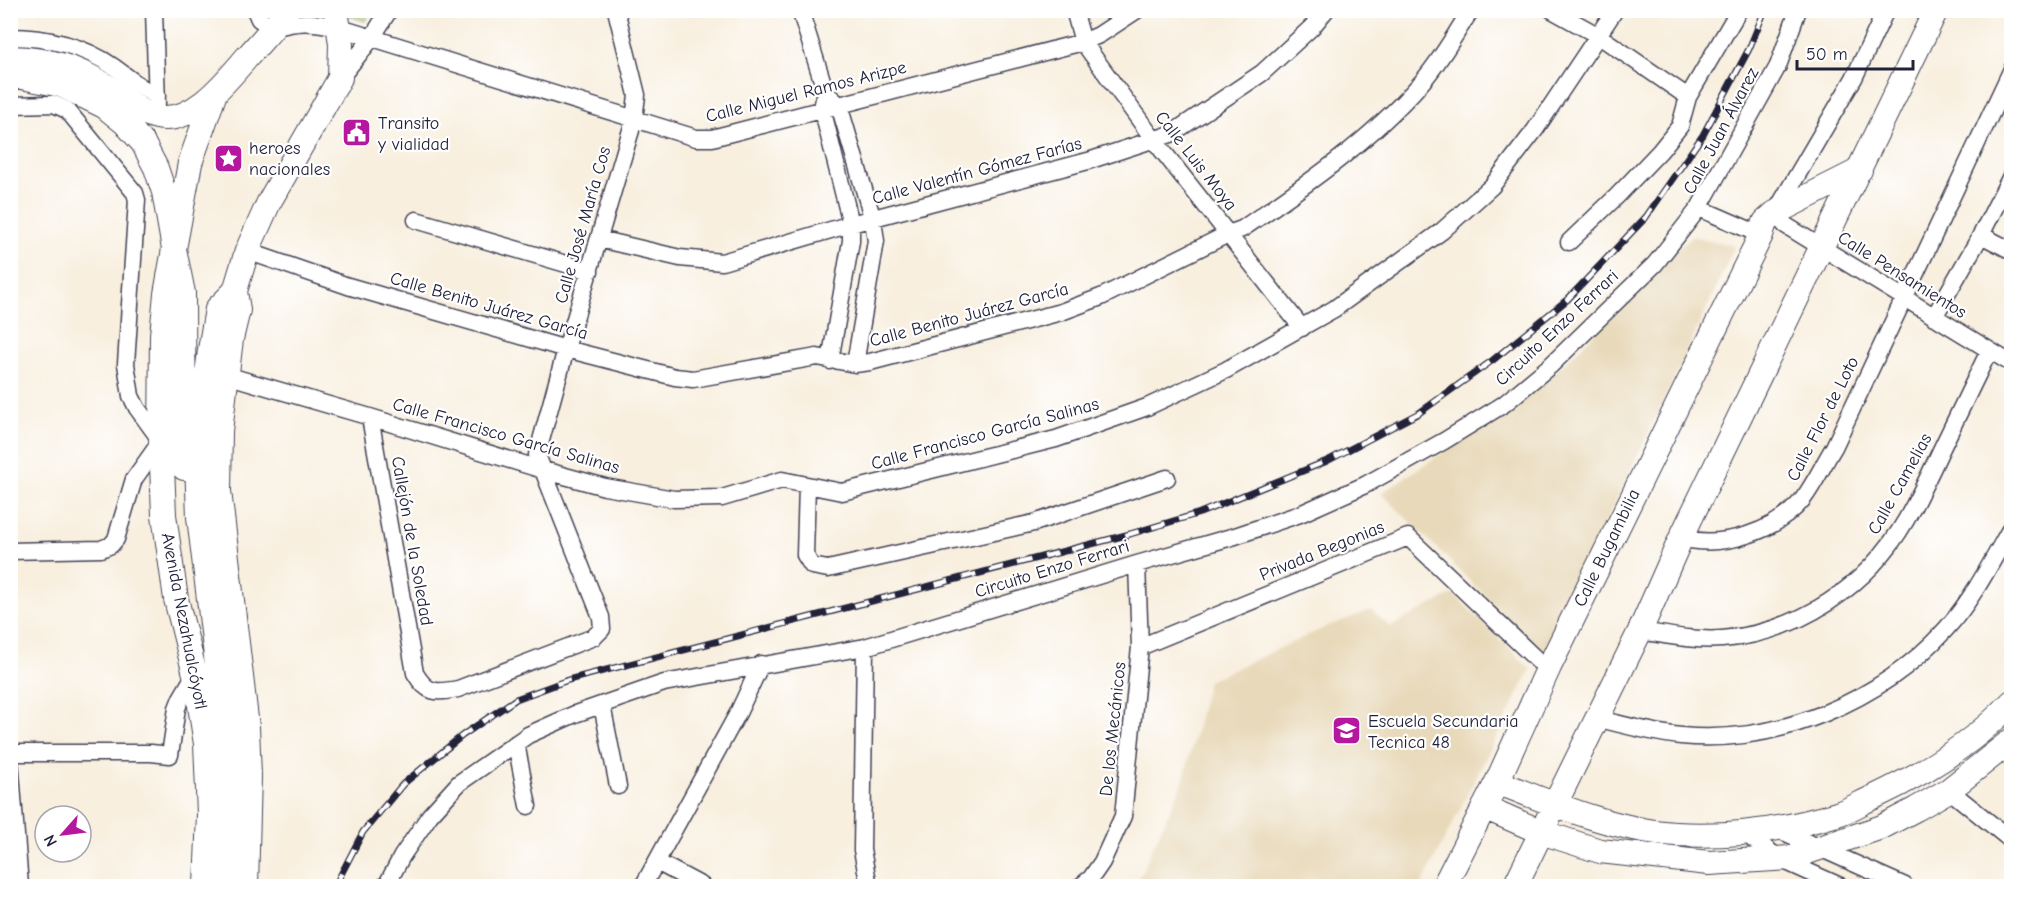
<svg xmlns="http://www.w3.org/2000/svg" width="2022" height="897" font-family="'Comic Neue',sans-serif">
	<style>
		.built { fill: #e8d9ba }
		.green { fill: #b1d077; stroke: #6a7959; stroke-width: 1.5 }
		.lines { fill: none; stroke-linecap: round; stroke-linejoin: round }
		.street-casing { stroke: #424154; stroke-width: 19 }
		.secondary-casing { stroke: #424154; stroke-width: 26 }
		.street { stroke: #fff; stroke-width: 16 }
		.secondary { stroke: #fff; stroke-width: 24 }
		.rail-casing { stroke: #22223b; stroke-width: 7 }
		.rail { stroke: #fff; stroke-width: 4.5; stroke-dasharray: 14; stroke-linecap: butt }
		.labels { text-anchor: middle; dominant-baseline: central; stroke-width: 4.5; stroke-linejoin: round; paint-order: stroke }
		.street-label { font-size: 18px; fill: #22223b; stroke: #fff }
		.poi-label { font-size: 18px; fill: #22223b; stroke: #fff; text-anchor: start }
	</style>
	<rect width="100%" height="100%" fill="#fff"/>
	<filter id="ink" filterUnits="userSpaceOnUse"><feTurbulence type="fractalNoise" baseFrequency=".0167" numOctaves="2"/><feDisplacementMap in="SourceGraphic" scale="12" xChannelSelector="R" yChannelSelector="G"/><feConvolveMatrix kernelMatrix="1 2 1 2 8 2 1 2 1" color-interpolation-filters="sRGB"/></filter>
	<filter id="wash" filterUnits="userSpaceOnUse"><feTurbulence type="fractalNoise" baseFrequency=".008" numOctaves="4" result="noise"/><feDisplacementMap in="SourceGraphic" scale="24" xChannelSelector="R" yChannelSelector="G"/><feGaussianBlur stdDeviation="1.35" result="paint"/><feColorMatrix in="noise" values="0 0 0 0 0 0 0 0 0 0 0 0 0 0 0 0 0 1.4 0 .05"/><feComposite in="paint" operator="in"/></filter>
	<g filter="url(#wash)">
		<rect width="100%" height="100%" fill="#f8efdf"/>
		<path class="built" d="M1691,236L1735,246L1680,367L1543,653L1381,493L1524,400L1569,359Z
			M1453,594L1531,669L1421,886H1135L1183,782L1208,681L1326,627L1371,610L1390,627Z"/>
		<path class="green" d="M346,11H371L365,21L346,14Z"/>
	</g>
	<g filter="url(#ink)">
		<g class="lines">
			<defs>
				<path id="street" d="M154,10L157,104
					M255,10L259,19L272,28C300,21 309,21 337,27L696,138H712L1083,42L1099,35L1137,10
					M800,10L826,93L839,105L873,220L876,241L855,364
					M1074,10L1083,42L1154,140L1302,328
					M1552,10L1599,36L1688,97
					M1886,10L1854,78L1775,213L1785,225L2012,364
					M10,37C48,37 82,45 114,67C128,77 141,89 157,96
					M340,78L372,38L389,10
					M824,99L822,108L851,224V241L830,361
					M10,105L54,104L67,110L135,193L137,200L126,364L131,396L137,408L161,441L134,479L116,539L111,545L101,549L10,551
					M1699,208L1761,235
					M416,220L590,271
					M1981,235L2012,251
					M599,239L680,258L722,262L851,224L1088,161L1171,134L1262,73L1312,27L1326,10
					M1569,242L1617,196L1660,151L1680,126L1688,97L1739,10
					M247,251L348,286L566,349L675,377L693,379L817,357L855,364L870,362L1061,312L1101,297L1228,234L1242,229C1306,185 1370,141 1421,83C1440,62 1455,34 1471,10
					M1934,317L1981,235L2012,174
					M226,375L370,417L543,470L605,487L674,499L722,498L782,480L842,492L1056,439L1147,407L1226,370L1334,309L1442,231L1492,186L1535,130L1615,10
					M370,417L415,673C427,694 435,693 458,689L594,637L602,629L601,617L537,455L566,349L634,120L637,95L616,10
					M807,485L805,555L812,566L828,569L1034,523L1167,478
					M1681,538C1722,549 1776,532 1803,499C1815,483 1824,463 1834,447L2012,69
					M1640,631C1667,635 1694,641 1722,639C1799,633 1868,586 1906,520C1919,497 1930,474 1941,450C1957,417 1973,384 1989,351
					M865,647L862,850L869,886
					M1140,647L1408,537L1538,661L1549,667
					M602,705L618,786
					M1596,718C1624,725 1652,733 1681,736C1778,745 1881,701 1946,629C1973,599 1992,561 2012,526
					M516,743L528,806
					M10,753H151L170,755L177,708L181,698L195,674
					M10,759L20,886
					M1949,790L2012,841
					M1777,829L1905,886
					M1743,832L1780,859L1840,886
					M657,862L702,886
					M386,886L402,856L430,815L459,783L528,735L575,714L664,683L865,647L1137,564L1235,536L1300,514L1365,485L1444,441L1504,404L1551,365L1655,264L1699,208L1778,66L1798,10
					M643,886L738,713L761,664
					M1081,886L1091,878L1102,862L1123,816L1140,647L1137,564"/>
				<path id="secondary" d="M10,58C49,59 77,67 110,88C125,98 138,113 157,117C193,125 227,80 248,56C261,41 275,27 287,10
					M10,77H22L61,85L104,106L125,123L143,143L156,168L164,192L174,249L166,294L162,335L161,441L164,515L176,599L195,674L206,744L209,814L206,886
					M235,291L238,310L231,339L220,431L219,491L247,727L249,776L246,886
					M184,468L183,293L174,249L190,163L215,93
					M1497,782C1553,804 1614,830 1675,834C1729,837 1785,830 1837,814C1850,810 1862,802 1874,797C1925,773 1973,744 2012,702
					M1484,807L1541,832L1600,851L1709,863L1790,858L1882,827L1916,809L1949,790L2012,740
					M229,886L230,771L199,517L197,461L210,350L217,309L235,291L247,251L269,202L340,78L341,44L336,10
					M1444,886L1497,782L1549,667L1761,235L1765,222L1775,213L1860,170
					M1515,886L1640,631L1681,538L1936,10"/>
			</defs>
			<use href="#street" class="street-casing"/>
			<use href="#secondary" class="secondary-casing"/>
			<use href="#street" class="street"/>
			<use href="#secondary" class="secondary"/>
			<defs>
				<path id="rail" d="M335,886L363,832L403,784L463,735L516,699L568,680L1130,534L1200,513L1327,461L1419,413L1493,360L1568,299L1646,217L1703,135L1749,49L1765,10"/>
			</defs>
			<use href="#rail" class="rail-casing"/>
			<use href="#rail" class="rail"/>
		</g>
	</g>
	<defs>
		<symbol id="civic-square" viewBox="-11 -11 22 22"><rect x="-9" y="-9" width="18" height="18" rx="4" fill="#b5179e" stroke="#fff"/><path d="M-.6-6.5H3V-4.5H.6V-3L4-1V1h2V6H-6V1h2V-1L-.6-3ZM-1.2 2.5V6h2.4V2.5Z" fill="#fff"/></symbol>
		<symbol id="sight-square" viewBox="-11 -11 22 22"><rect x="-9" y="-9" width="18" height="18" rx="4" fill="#b5179e" stroke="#fff"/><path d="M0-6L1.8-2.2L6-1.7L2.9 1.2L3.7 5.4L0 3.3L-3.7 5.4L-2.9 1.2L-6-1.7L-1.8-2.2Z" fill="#fff"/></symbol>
		<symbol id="school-square" viewBox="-11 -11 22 22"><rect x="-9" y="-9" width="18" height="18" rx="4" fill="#b5179e" stroke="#fff"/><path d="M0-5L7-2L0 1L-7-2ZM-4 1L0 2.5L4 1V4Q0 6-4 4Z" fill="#fff"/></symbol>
	</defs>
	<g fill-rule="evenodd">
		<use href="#civic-square" x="340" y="116" width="33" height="33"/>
		<use href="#sight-square" x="212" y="142" width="33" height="33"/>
		<use href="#school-square" x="1330" y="714" width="33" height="33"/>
	</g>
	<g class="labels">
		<g class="street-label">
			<text transform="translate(806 92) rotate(-14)">Calle Miguel Ramos Arizpe</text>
			<text transform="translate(1721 131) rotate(-62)">Calle Juan Álvarez</text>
			<text transform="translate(1196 161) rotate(52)">Calle Luis Moya</text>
			<text transform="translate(977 171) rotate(-15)">Calle Valentín Gómez Farías</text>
			<text transform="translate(583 225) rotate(-74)">Calle José María Cos</text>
			<text transform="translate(1902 275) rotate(32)">Calle Pensamientos</text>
			<text transform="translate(489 306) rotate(16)">Calle Benito Juárez García</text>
			<text transform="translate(969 315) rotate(-15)">Calle Benito Juárez García</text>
			<text transform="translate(1557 328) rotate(-43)">Circuito Enzo Ferrari</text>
			<text transform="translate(1823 419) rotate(-63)">Calle Flor de Loto</text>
			<text transform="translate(985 434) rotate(-15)">Calle Francisco García Salinas</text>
			<text transform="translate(506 436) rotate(16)">Calle Francisco García Salinas</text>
			<text transform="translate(1900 484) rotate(-61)">Calle Camelias</text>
			<text transform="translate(412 541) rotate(80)">Callejón de la Soledad</text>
			<text transform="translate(1607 548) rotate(-64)">Calle Bugambilia</text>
			<text transform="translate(1322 551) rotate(-22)">Privada Begonias</text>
			<text transform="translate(1052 569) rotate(-17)">Circuito Enzo Ferrari</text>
			<text transform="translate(184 621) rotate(79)">Avenida Nezahualcóyotl</text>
			<text transform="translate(1113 729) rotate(-84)">De los Mecánicos</text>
		</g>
		<g class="poi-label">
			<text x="378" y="123">Transito<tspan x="378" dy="21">y vialidad</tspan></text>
			<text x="249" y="148">heroes<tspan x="249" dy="21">nacionales</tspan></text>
			<text x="1368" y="721">Escuela Secundaria<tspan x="1368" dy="21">Tecnica 48</tspan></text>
		</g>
	</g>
	<rect width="2022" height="897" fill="none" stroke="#fff" stroke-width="36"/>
	<g transform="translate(63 834) rotate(242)"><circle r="28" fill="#ffffff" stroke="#a7a7b1" stroke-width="1.5"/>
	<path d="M0-4.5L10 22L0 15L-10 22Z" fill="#b5179e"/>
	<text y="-9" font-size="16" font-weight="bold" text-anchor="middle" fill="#22223b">N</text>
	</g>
	<path d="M1797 60v9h116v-9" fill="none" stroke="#22223b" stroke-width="3"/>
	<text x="1806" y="60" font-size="18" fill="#22223b" stroke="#ffffff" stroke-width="4.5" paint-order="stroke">50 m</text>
</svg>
